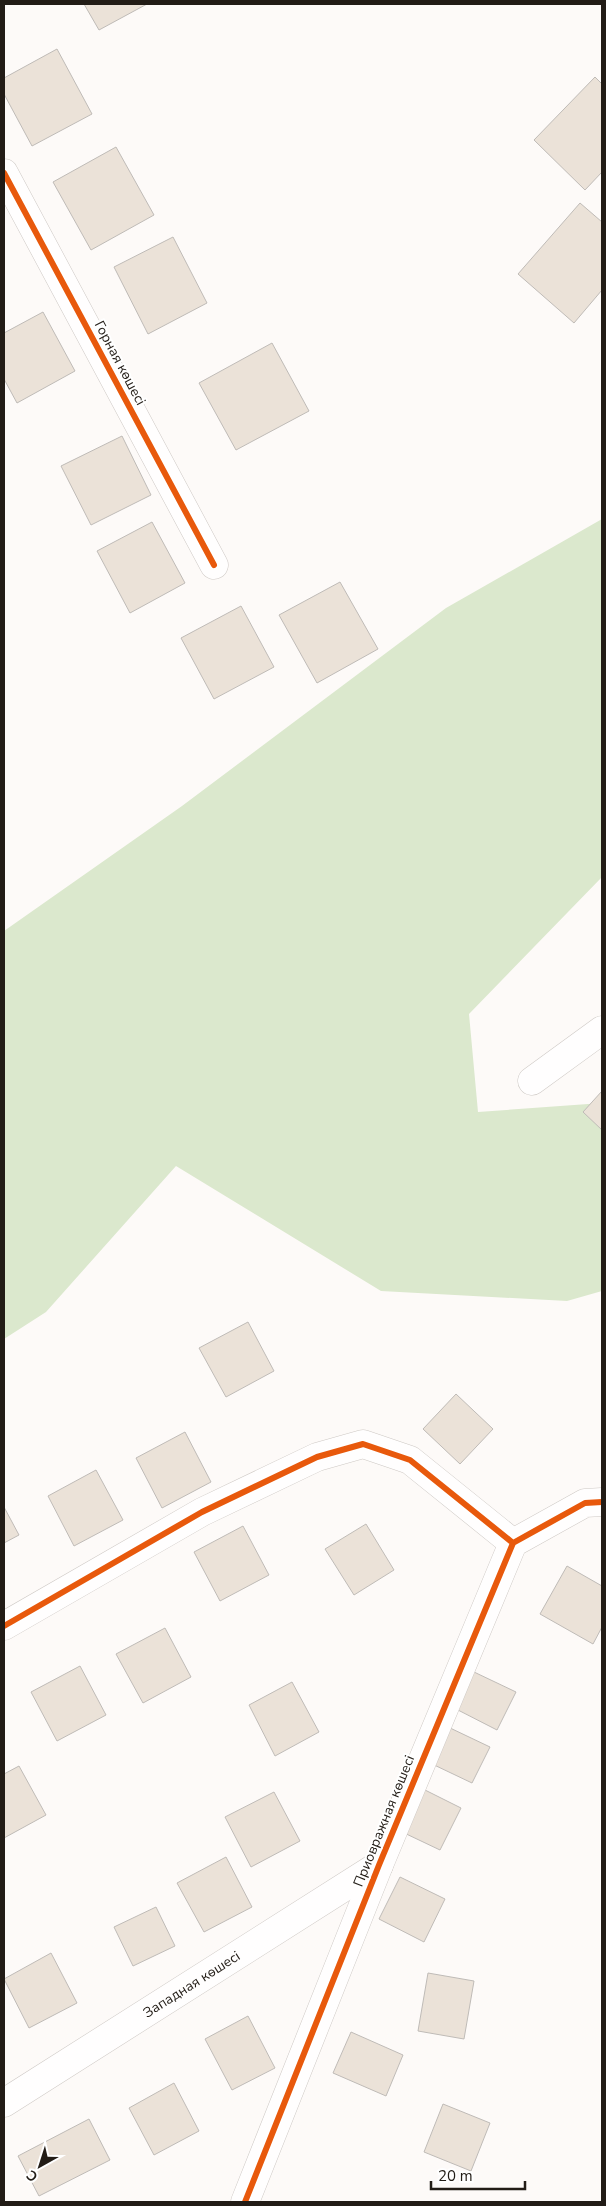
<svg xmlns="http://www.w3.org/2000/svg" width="606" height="2206" font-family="'Nunito Sans',sans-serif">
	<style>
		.green { fill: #dbe8cd }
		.building { fill: #ebe2d8; stroke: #bfbbb7 }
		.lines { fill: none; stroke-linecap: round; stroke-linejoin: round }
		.minor-casing { stroke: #cec9c5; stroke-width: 29 }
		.minor { stroke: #fffefe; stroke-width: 28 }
		.cycleway-casing { stroke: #fff; stroke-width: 9 }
		.cycleway { stroke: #e8590c; stroke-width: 6 }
		.labels { text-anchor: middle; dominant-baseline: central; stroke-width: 4; stroke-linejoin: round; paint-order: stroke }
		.street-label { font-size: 14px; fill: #221c16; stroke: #fff }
	</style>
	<rect width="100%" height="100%" fill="#fdfaf8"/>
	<path class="green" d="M602,519V877L469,1014L478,1112L602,1103V1291L567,1301L381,1291L176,1166L46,1312L4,1339V931L182,806L446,608Z"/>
	<path class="building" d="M84,4H147L99,30Z
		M57,49L92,114L32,146L4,94V78Z
		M595,77L602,84V172L585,190L534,140Z
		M116,147L154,215L91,250L53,182Z
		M580,203L602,222V290L574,323L518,274Z
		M173,237L207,303L148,334L114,267Z
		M43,312L75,371L17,403L4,379V333Z
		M272,343L309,411L236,450L199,383Z
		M122,436L151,495L91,525L61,466Z
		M152,522L185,583L130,613L97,551Z
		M340,582L378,649L317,683L279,615Z
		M241,606L274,667L214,699L181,638Z
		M602,1091V1130L583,1112Z
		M248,1322L274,1371L226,1397L199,1348Z
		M456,1394L493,1429L460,1464L423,1429Z
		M185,1432L211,1482L162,1508L136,1458Z
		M96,1470L123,1520L74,1546L48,1496Z
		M4,1507L19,1535L4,1543Z
		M366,1524L394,1570L354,1595L325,1549Z
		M243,1526L269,1575L220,1601L194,1552Z
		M567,1566L602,1586V1627L593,1644L540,1614Z
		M165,1628L191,1677L143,1703L116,1654Z
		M80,1666L106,1715L57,1741L31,1692Z
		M474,1672L516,1692L497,1730L456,1709Z
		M292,1682L319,1732L275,1756L249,1705Z
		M448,1727L490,1747L472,1783L430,1763Z
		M19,1766L46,1815L4,1838V1774Z
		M421,1788L461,1808L440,1850L400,1831Z
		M274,1792L300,1841L251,1867L225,1817Z
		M226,1857L252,1907L204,1932L177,1883Z
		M400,1877L445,1899L424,1942L379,1919Z
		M156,1907L175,1946L133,1966L114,1927Z
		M51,1953L77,2003L29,2028L4,1979Z
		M428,1973L474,1981L464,2039L418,2031Z
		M248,2016L275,2068L232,2090L205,2039Z
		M351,2032L403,2055L386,2096L333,2073Z
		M174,2083L199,2131L154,2155L129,2108Z
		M443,2104L490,2123L471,2171L424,2152Z
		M89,2119L110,2160L39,2196L18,2156Z"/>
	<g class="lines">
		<defs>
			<g id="minor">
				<path d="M4,173L214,565"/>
				<path d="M532,1081L602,1030"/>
				<path d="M4,1626L202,1512L317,1457L363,1444L410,1460L513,1543"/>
				<path id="s1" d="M4,2103L379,1865"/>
				<path d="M245,2202L379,1865L513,1543L585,1503L602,1502"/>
			</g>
		</defs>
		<use href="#minor" class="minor-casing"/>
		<use href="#minor" class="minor"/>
		<defs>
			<path id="cycleway" d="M4,173L214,565
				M4,1626L202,1512L317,1457L363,1444L410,1460L513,1543
				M245,2202L379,1865L513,1543L585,1503L602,1502"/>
		</defs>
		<use href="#cycleway" class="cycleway-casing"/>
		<use href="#cycleway" class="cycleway"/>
	</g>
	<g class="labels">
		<g class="street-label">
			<text transform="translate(120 363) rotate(62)">Горная көшесі</text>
			<text transform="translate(384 1821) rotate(-68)">Приовражная көшесі</text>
			<text stroke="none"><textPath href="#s1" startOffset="222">Западная көшесі</textPath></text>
		</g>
	</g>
	<rect width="606" height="2206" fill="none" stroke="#221c16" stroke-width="10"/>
	<g transform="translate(40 2166) rotate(219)" stroke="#ffffff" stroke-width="4" paint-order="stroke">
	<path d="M0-4L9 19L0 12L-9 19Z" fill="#221c16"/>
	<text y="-8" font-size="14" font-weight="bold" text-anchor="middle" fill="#221c16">С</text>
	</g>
	<path d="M431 2181v8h94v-8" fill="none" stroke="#221c16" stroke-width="2.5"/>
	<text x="438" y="2181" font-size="15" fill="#221c16" stroke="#ffffff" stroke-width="4" paint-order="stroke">20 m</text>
</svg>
